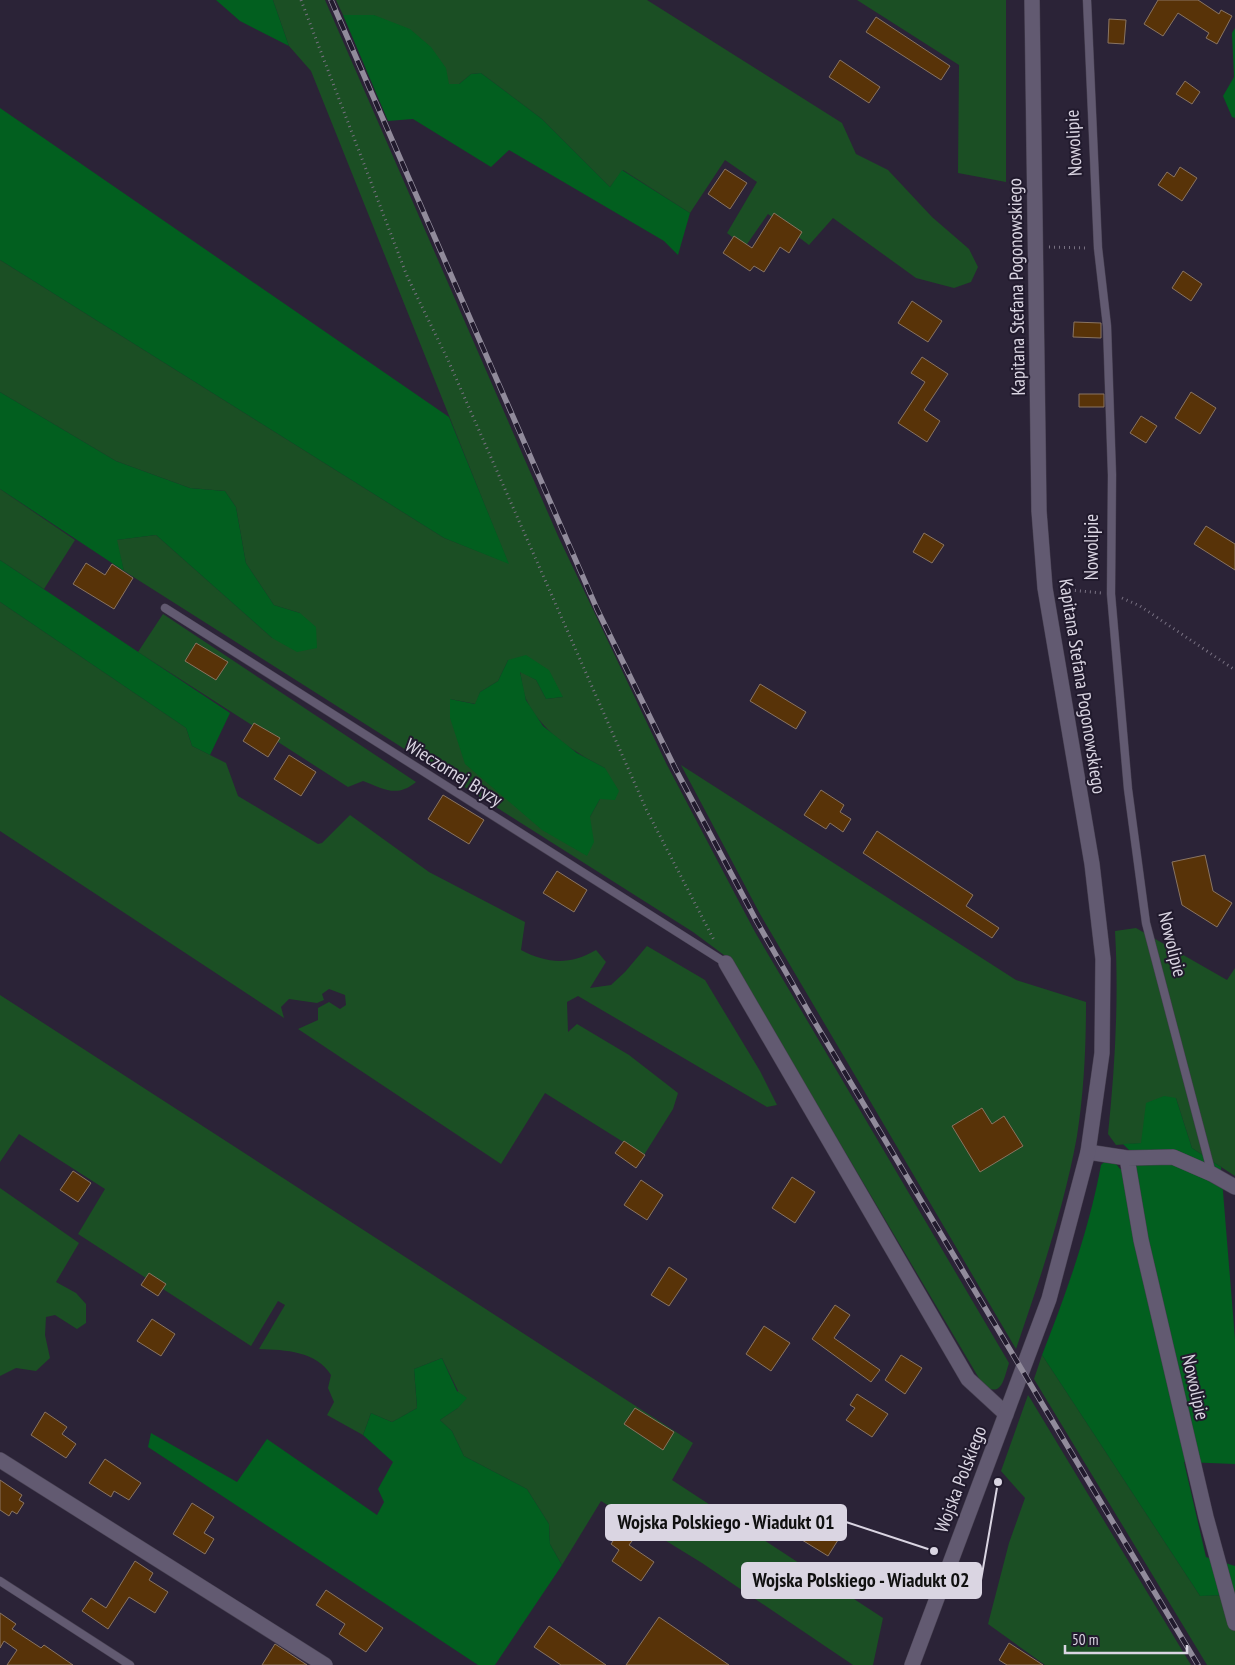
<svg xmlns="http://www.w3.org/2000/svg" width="1235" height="1665" font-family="'PT Sans Narrow',sans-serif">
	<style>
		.green { fill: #1b4f24; fill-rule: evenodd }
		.forest { fill: #025f1f }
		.building { fill: #583308; stroke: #897462 }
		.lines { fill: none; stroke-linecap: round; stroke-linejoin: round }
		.lane-casing { stroke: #474051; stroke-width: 9 }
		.street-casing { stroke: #474051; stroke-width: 16 }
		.secondary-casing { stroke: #474051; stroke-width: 16 }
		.path { stroke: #787182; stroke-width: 3; stroke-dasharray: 1 4; stroke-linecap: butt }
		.lane { stroke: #625a71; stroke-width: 8 }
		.street { stroke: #625a71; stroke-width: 15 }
		.secondary { stroke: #625a71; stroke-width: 15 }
		.rail-casing { stroke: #918b9b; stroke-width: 5.5 }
		.rail { stroke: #211a2d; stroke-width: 4; stroke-dasharray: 11; stroke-linecap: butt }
		.labels { text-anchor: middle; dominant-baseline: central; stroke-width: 4; stroke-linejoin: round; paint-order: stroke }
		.street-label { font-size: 19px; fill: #dad5e2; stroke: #211a2d }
		.leader { fill: none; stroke: #dad5e2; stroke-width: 2 }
		.callout-dot { fill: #dad5e2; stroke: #211a2d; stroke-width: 2 }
		.callout { fill: #dad5e2; stroke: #dad5e2; stroke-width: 2 }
		.callout-label { font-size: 20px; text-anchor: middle; font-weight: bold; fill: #111 }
	</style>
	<rect width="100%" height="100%" fill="#2b2337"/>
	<path class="green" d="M273,0H325L558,536L666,763L755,932L1009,1363C1004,1378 1002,1399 983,1385L732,961L693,932L124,571L116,540L156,535L272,638L300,613L274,605L246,563L236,507L225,491L190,488L116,461L0,392V260L444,538L508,563L311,71L289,46ZM508,660L563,697L546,699L536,680L520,671C522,681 523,693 527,701C543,733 574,752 605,768L600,799L590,817L450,699L476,704L480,692L498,681Z
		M336,0H647L842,123L856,154L888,170L932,217L969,249L978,267L971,282L954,288L916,278L833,218L809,245L768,214L745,247L727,233L757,182L725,160L690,213L623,170L610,187L542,119L481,73L471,74L459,84H449L374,15H343Z
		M857,0H1006V182L958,173L959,65Z
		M0,489L75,540L44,589L0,560Z
		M0,602L186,728L192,746L226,763L238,796L318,844L322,843L350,815L429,872L525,922L521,950C547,964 571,965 596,950L606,962L590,988L611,985L625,972L647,946L705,980L760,1071L777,1105L767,1107L578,996L567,1002L568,1032L577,1024L629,1055L678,1093L673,1109L644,1155L545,1093L501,1164L298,1029L318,1020V1008L329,1002L340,1009L346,1005L345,995L329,989L322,994L324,1000L317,1003L289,999L281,1007L284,1018L0,831Z
		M163,614L416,782C397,798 384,789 363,781L348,787L138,652Z
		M681,765L1016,980L1086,1002C1086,1047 1084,1092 1077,1136C1064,1208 1040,1279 1016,1349L760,914Z
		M1136,928L1227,980L1235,968V1176L1192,1148L1176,1098L1141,1143L1116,1145L1108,1134C1115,1066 1119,999 1115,931Z
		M0,995L693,1443L672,1480L883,1618L873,1665H853L702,1563L601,1501L562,1565L550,1544L549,1524L527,1489L464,1456L452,1431L440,1420L458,1408V1391L442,1358L414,1369L417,1408L392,1422L371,1413L363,1435L327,1415L334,1402L328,1388L331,1375C316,1351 286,1350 259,1349L285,1305L278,1301L251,1346L78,1234L105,1189L19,1134L0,1162Z
		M0,1188L79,1243L56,1282L76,1293L86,1304V1323L77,1329L55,1315L46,1317L45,1335L50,1358L36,1371L16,1368L0,1376Z
		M1042,1355L1200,1596L1235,1595V1665H1207L1034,1379Z
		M1028,1395L1030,1398L1191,1665H1045L988,1624L1009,1543L1025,1498L1001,1471Z"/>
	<path class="forest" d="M216,0H273L289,46L240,21Z
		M343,15H374L410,29L431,47L446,68L449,84H459L471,74L481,73L542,119L610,187L622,170L690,213L678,255L664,241L509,150L491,167L413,119L388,121Z
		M1235,28V118L1232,117L1223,96L1234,77L1232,33Z
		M0,108L449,417L509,564L444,538L0,260Z
		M0,392L116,461L190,488L225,491L236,507L246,563L274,605L300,613L316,627L317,648L297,652L272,638L156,535L117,540L124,571L0,489Z
		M0,560L230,713L210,755L192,746L186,728L0,602Z
		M526,655L549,670L563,697L546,699L536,680L520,672L526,700L543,726L577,753L605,768L619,791L615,800L600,799L590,817L594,842L587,856L542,830L465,764L450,718V699L475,704L480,692L498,681L508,660Z
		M1164,1096L1176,1098L1192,1148L1221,1167L1235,1339V1464L1184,1462L1206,1557L1235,1566V1595L1200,1596L1042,1355C1066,1294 1089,1230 1101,1165L1104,1162L1114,1161L1120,1169L1135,1170L1131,1152L1123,1144L1141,1143L1146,1103Z
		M442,1358L457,1391L467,1398L458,1408L440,1420L452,1431L464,1456L527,1489L549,1524L550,1544L562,1565L495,1665H478L148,1447L151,1433L237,1482L267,1439L377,1515L384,1502L378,1489L393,1462L363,1435L371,1413L392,1422L417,1408L414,1369Z"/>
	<path class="building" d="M1158,0H1198L1219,14L1221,10L1232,16L1217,44L1206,38L1209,33L1178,13L1163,36L1144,24Z
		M876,17L950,66L941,80L866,32Z
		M1109,19L1126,20L1124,44L1108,43Z
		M840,60L880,87L869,103L829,77Z
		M1185,81L1200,92L1192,104L1176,94Z
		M1180,167L1197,178L1182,201L1158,185L1167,172L1174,177Z
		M725,169L747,183L730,209L708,194Z
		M774,213L802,232L789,253L780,247L764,272L754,266L750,271L723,253L734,236L752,248Z
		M1183,271L1202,284L1191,301L1172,288Z
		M912,301L942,321L928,342L898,323Z
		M1074,322L1101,323V338L1073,337Z
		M922,357L948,374L924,410L940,421L927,442L898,423L925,382L911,373Z
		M1191,392L1216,408L1200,434L1175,418Z
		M1079,394H1104V407H1079Z
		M1141,416L1157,426L1146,443L1130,433Z
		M1206,526L1235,544V570L1194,544Z
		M924,533L944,545L932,563L913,552Z
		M86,563L105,575L112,564L133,578L114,609L73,584Z
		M196,643L228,662L216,680L185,661Z
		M760,684L806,712L796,729L750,701Z
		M254,723L280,738L268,757L243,741Z
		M289,755L316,772L301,796L274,779Z
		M821,790L844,805L840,812L851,819L843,832L830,823L826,829L804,815Z
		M443,795L484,820L469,844L428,819Z
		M877,831L973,895L966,906L999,928L992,938L863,853Z
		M1205,855L1213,891L1232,903L1217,927L1182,905L1172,862Z
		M557,871L587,890L574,912L543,893Z
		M982,1108L992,1124L1004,1116L1023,1146L980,1172L952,1126Z
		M624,1141L645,1155L636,1168L615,1153Z
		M73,1171L91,1183L78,1202L60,1190Z
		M792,1177L815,1192L795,1223L772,1208Z
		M641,1180L663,1195L647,1220L624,1205Z
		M669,1267L687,1279L669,1306L651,1295Z
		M149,1273L166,1284L158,1296L141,1285Z
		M835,1305L850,1315L834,1338L880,1370L871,1382L812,1339Z
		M152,1319L175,1334L161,1356L137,1341Z
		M764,1326L790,1343L771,1371L746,1354Z
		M901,1355L922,1368L905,1394L885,1380Z
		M857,1394L888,1414L872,1437L846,1420L855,1408L850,1405Z
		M635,1408L674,1432L663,1450L624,1424Z
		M45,1412L67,1427L62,1434L76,1444L66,1458L31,1435Z
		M105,1459L141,1483L129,1500L114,1491L111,1497L89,1483Z
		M0,1480L22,1495L19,1500L24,1503L17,1514L12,1511L9,1516L0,1510Z
		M192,1503L214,1517L204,1533L214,1539L205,1554L173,1534Z
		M817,1515L843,1532L828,1556L802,1540Z
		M619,1532L632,1541L629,1545L654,1562L641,1581L612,1561L619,1550L611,1544Z
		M135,1561L153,1573L149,1580L168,1592L155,1613L129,1597L108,1629L82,1611L91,1598L106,1608Z
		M326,1590L383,1628L366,1652L339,1634L345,1624L316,1605Z
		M0,1613L16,1624L12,1629L41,1648L44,1645L73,1665H7L17,1650L4,1641L0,1648Z
		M659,1617L729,1665H626Z
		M549,1626L606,1665H561L534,1647Z
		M1009,1643L1043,1665H1007L999,1660Z
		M275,1644L307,1665H262Z"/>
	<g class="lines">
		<defs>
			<path id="lane" d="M1087,0L1098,248L1107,326L1112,475L1111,594L1128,789L1146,923L1212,1174
				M165,608L726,963
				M0,1581L130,1665"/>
			<path id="street" d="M726,963L968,1379L1006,1414
				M1088,1152L1127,1158L1173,1157L1212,1174L1235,1187
				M1127,1158L1141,1240L1206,1517L1235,1623
				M0,1460L325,1665"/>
			<path id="secondary" d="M912,1665L1049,1299L1088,1152L1102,1053L1103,959L1092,864L1045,588L1039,511L1032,0"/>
		</defs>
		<use href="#lane" class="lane-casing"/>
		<use href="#street" class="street-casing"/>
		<use href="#secondary" class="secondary-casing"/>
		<path class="path" d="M301,0L407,276L448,360L646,809L715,942
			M1049,247L1087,248
			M1060,589L1102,593
			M1122,598L1140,606L1235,670"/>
		<use href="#lane" class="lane"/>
		<use href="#street" class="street"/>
		<use href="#secondary" class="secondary"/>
		<defs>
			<path id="rail" d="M331,0L597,609L675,768L757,922L811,1016L1198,1665"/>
		</defs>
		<use href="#rail" class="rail-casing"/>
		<use href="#rail" class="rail"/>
	</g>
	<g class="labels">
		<g class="street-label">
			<text transform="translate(1073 143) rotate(-93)">Nowolipie</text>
			<text transform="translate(1016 287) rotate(-91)">Kapitana Stefana Pogonowskiego</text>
			<text transform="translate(1091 547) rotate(-90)">Nowolipie</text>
			<text transform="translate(1083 686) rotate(81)">Kapitana Stefana Pogonowskiego</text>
			<text transform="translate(454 772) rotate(32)">Wieczornej Bryzy</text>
			<text transform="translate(1173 944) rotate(76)">Nowolipie</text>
			<text transform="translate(1196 1387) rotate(77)">Nowolipie</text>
			<text transform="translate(960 1479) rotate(-69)">Wojska Polskiego</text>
		</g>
	</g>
	<path class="leader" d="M934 1551L846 1522M998 1482L981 1580"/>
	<g class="callout-dot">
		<circle cx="934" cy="1551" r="5"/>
		<circle cx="998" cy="1482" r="5"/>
	</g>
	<g class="callout">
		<rect x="606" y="1505" width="240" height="35" rx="5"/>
		<rect x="742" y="1563" width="239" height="35" rx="5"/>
	</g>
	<g class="callout-label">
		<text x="726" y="1529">Wojska Polskiego - Wiadukt 01</text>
		<text x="861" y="1587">Wojska Polskiego - Wiadukt 02</text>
	</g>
	<path d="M1065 1645v8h122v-8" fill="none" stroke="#dad5e2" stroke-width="2.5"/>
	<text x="1072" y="1645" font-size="15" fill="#dad5e2" stroke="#211a2d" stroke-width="4" paint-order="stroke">50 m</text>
</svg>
